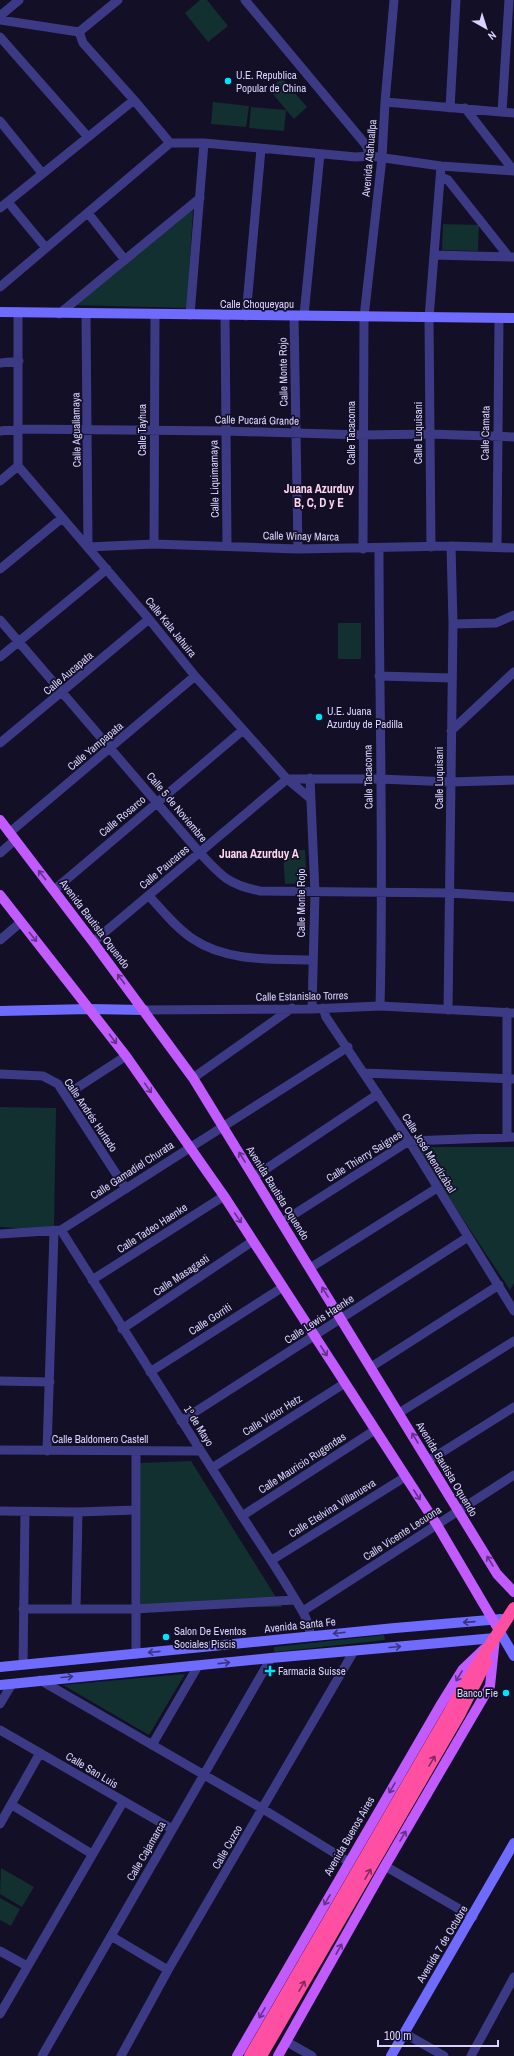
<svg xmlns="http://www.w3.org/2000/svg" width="514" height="2056" font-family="'Archivo Narrow',sans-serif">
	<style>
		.green { fill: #12302f }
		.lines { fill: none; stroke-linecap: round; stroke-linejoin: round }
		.street { stroke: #3d3a85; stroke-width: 9 }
		.secondary { stroke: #6f6bff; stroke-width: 10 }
		.primary { stroke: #c25bff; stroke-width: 10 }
		.highway { stroke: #ff4fa3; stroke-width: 12 }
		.oneway { stroke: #623188 }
		.oneway2 { stroke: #38347d }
		.oneway3 { stroke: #7d2c5e }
		.poi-dot { fill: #00e5ff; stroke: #130f26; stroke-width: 1.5 }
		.labels { text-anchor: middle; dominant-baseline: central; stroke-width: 3.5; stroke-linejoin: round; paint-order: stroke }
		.poi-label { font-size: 11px; fill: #d9d4ff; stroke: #130f26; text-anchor: start }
		.street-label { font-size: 11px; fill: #d9d4ff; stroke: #130f26 }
		.neighbourhood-label { font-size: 12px; font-weight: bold; fill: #ffd6f0; stroke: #130f26 }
	</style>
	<rect width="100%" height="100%" fill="#130f26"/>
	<path class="green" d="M200,0H207L228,26L208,42L185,13Z
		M282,78L307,107L294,119L286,110L284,131L249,128L251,107L286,110L269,89Z
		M213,102L249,106L246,127L211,124Z
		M193,209L187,308L76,305Z
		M443,224L479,225L478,251L442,250Z
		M338,623H361V659H338Z
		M305,850L307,883L285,884L283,851Z
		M0,1107L56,1108L54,1230L0,1227Z
		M415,1147H514V1283L510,1290Z
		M191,1461L282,1607H141L140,1463Z
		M384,1635L385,1640L275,1652L274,1650V1647Z
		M185,1674L149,1735L63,1685Z
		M1,1868L34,1887L22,1907L0,1894Z
		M0,1898L20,1909L11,1926L0,1920Z"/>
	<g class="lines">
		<path class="street" d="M118,0L79,32L83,43L134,100L170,143
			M245,0L366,145L370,156
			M0,16L19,0
			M0,20L79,32
			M0,37L88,137
			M385,102L514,113
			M450,108L456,0
			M465,108L514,171
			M502,112L509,0
			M0,121L42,173
			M441,177L448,180L509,257
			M8,202L46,248
			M0,208L134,100
			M88,213L125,260
			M434,255L513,257
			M0,287L170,143H204L356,157L370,156L441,166L514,171
			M86,313L88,547L154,544L298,549L451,546L514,548
			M59,314L200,198
			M190,315L204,143
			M304,315L320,154
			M225,316L227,546
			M246,316L261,149
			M294,316L298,549
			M0,363L19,361
			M0,431L19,429L225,431L363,435L430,434L514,437
			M18,466L149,619L195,676L287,779L310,798
			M18,466V312
			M0,481L18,466
			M154,544L155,315
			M431,547L429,318L441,166
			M497,547L499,318
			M379,548C379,701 384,854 380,1006
			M363,549L364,317L382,158L385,102L394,0
			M0,569L62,518
			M0,620L200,853C221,876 229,885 260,891L450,893L514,897
			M453,624L496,623L514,615
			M0,657L107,569
			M379,676L452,678
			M451,731L514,672
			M0,743L149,619
			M310,778L315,893L312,1009
			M9,833L195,676
			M0,853L15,840
			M54,890L243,730
			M149,896C163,911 176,928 193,939C227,962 273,959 312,960
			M0,940L21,922
			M93,942L287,779H380L451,782L514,780
			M323,1008L326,1017L409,1141L514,1311
			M144,1010L312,1009L380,1006L514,1013
			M448,1010L453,624L451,546
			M364,1073L514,1079
			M0,1074L43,1076L58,1084L126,1189
			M193,1078L292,1008
			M66,1095L126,1056
			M507,1137V1012
			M254,1177L378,1094
			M282,1222L409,1141L514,1137
			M61,1230L242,1516C259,1542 276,1567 292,1594C300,1608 310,1620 310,1636
			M0,1234L61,1230L348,1047
			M310,1268L437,1188
			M92,1280L224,1196
			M122,1329L253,1241
			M371,1367L499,1285
			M150,1372L283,1287
			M0,1381L50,1382
			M399,1413L514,1341
			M181,1421L468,1237
			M0,1450L200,1451
			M47,1451L54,1232
			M428,1461L514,1407
			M212,1468L345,1383
			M0,1511L78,1512L136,1510
			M242,1516L375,1430
			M272,1560L405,1477
			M23,1609H134L295,1600
			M76,1609L78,1512
			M303,1611L514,1475
			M136,1654V1451
			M23,1665L25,1512
			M40,1680L263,1809L349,1862
			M0,1704L12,1684
			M0,1730L172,1829
			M152,1745L198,1666
			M12,1805L92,1854
			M0,1824L40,1753
			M385,1866L473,1917
			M111,1936L168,1970
			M0,1951L27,1966
			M0,2014L123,1802
			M404,2033L444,2056
			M287,2042L312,2056
			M42,2056L271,1658
			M121,2056L168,1970L354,1651
			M471,2056L514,1977"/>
		<path class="secondary" d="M0,312L514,318
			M0,1011L90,1009L144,1010
			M500,1632L514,1656
			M0,1667L395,1628L501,1619
			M0,1685L271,1658L495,1638
			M391,2056L514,1843"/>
		<path class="primary" d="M0,820L93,942L193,1078L497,1574L514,1592
			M0,895L126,1056L224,1196L437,1525L500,1632
			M237,2056L440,1706L463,1669L484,1649
			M278,2056L385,1866L490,1686L495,1638"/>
		<path class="highway" d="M250,2056L472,1673L514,1608
			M261,2056L459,1715L486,1662"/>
	</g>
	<defs><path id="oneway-shaft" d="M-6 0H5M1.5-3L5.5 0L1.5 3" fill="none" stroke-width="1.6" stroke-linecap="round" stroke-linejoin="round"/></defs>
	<g class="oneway">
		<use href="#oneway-shaft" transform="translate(42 875) rotate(-128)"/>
		<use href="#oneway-shaft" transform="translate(33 937) rotate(51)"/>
		<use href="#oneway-shaft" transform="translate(121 979) rotate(-127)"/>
		<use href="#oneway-shaft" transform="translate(113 1039) rotate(53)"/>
		<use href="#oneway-shaft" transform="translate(148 1088) rotate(55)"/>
		<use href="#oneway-shaft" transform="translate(242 1157) rotate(-122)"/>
		<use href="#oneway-shaft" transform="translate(238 1218) rotate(56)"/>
		<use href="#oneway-shaft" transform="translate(325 1292) rotate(-122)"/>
		<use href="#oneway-shaft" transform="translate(324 1351) rotate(57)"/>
		<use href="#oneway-shaft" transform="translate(415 1438) rotate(-121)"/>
		<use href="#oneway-shaft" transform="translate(417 1495) rotate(57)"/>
		<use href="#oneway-shaft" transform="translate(490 1561) rotate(-121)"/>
		<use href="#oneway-shaft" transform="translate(459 1676) rotate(121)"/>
		<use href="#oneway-shaft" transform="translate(392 1788) rotate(120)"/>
		<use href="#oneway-shaft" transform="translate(403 1836) rotate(-60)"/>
		<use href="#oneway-shaft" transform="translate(327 1900) rotate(120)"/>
		<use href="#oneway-shaft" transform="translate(339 1949) rotate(-61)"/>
		<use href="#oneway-shaft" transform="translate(262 2013) rotate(120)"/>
	</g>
	<g class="oneway2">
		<use href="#oneway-shaft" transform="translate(469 1622) rotate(176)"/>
		<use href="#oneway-shaft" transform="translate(339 1633) rotate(174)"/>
		<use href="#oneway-shaft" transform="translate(395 1647) rotate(-5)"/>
		<use href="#oneway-shaft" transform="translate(154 1652) rotate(174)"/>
		<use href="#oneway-shaft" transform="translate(224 1663) rotate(-6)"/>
		<use href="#oneway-shaft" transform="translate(67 1677) rotate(-5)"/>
	</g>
	<g class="oneway3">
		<use href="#oneway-shaft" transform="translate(432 1761) rotate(-60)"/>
		<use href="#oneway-shaft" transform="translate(368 1874) rotate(-60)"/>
		<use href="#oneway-shaft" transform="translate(302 1986) rotate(-60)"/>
	</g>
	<g class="poi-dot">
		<circle cx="228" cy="81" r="4"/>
		<circle cx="319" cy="717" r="4"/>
		<circle cx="166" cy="1637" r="4"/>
		<path d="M268 1665h4v4h4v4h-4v4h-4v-4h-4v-4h4z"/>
		<circle cx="506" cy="1693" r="4"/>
	</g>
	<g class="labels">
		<g class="poi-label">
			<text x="236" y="75">U.E. Republica<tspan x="236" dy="13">Popular de China</tspan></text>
			<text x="327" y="711">U.E. Juana<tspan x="327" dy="13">Azurduy de Padilla</tspan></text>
			<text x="174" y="1631">Salon De Eventos<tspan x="174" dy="13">Sociales Piscis</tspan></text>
			<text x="278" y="1671">Farmacia Suisse</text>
			<text x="498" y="1693" text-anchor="end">Banco Fie</text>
		</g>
		<g class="street-label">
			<text transform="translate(369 158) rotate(-85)">Avenida Atahuallpa</text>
			<text x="257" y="304">Calle Choqueyapu</text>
			<text transform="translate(283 372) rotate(-91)">Calle Monte Rojo</text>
			<text transform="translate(257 420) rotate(1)">Calle Pucará Grande</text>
			<text transform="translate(76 430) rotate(-91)">Calle Aguallamaya</text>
			<text transform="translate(142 430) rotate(-90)">Calle Tayhua</text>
			<text transform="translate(351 433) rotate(-90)">Calle Tacacoma</text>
			<text transform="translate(418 433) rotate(-90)">Calle Luquisani</text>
			<text transform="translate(485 433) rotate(-89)">Calle Camata</text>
			<text transform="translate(214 479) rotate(-91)">Calle Liquimamaya</text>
			<text transform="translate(301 536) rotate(1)">Calle Winay Marca</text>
			<text transform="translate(171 627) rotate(51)">Calle Kala Jahuira</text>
			<text transform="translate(68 673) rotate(-40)">Calle Aucapata</text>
			<text transform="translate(95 746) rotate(-40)">Calle Yampapata</text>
			<text transform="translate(368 777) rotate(-91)">Calle Tacacoma</text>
			<text transform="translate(439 778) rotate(-90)">Calle Luquisani</text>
			<text transform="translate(177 807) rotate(50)">Calle 5 de Noviembre</text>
			<text transform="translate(122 816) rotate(-40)">Calle Rosarco</text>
			<text transform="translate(164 867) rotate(-40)">Calle Paucares</text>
			<text transform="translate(301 903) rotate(-90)">Calle Monte Rojo</text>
			<text transform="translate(95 924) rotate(53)">Avenida Bautista Oquendo</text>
			<text transform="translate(302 996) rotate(-1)">Calle Estanislao Torres</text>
			<text transform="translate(91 1115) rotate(56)">Calle Andrés Hurtado</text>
			<text transform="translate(429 1153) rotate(58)">Calle José Mendizábal</text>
			<text transform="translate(364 1156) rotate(-32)">Calle Thierry Saignes</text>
			<text transform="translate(132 1170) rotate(-33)">Calle Gamadiel Churata</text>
			<text transform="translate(278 1193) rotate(58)">Avenida Bautista Oquendo</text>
			<text transform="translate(152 1228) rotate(-33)">Calle Tadeo Haenke</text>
			<text transform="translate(181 1275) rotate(-34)">Calle Masagasti</text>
			<text transform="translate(210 1319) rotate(-33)">Calle Gorriti</text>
			<text transform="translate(319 1319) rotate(-33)">Calle Lewis Haenke</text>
			<text transform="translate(272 1415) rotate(-32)">Calle Víctor Hetz</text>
			<text transform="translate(199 1426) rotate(58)">1º de Mayo</text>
			<text x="100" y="1439">Calle Baldomero Castell</text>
			<text transform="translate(302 1463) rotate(-33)">Calle Mauricio Rugendas</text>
			<text transform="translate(447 1469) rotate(59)">Avenida Bautista Oquendo</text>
			<text transform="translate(332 1508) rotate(-32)">Calle Etelvina Villanueva</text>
			<text transform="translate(402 1533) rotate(-33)">Calle Vicente Lecuona</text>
			<text transform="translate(300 1625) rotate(-6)">Avenida Santa Fe</text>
			<text transform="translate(92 1770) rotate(31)">Calle San Luis</text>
			<text transform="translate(349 1836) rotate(-60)">Avenida Buenos Aires</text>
			<text transform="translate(227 1847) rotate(-60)">Calle Cuzco</text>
			<text transform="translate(146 1851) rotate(-60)">Calle Cajamarca</text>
			<text transform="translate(442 1944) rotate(-59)">Avenida 7 de Octubre</text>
		</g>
		<g class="neighbourhood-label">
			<text x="319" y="489">Juana Azurduy<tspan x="319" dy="14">B, C, D y E</tspan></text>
			<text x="259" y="854">Juana Azurduy A</text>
		</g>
	</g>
	<g transform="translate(486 28) rotate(141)" stroke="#130f26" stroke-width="3" paint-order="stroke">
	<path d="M0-3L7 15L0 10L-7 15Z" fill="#d9d4ff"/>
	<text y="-6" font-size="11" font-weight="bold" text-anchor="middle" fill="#d9d4ff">N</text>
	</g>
	<path d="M378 2040v6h120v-6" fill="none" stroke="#d9d4ff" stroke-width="2"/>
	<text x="384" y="2040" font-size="12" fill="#d9d4ff" stroke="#130f26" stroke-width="3" paint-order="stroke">100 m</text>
</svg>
